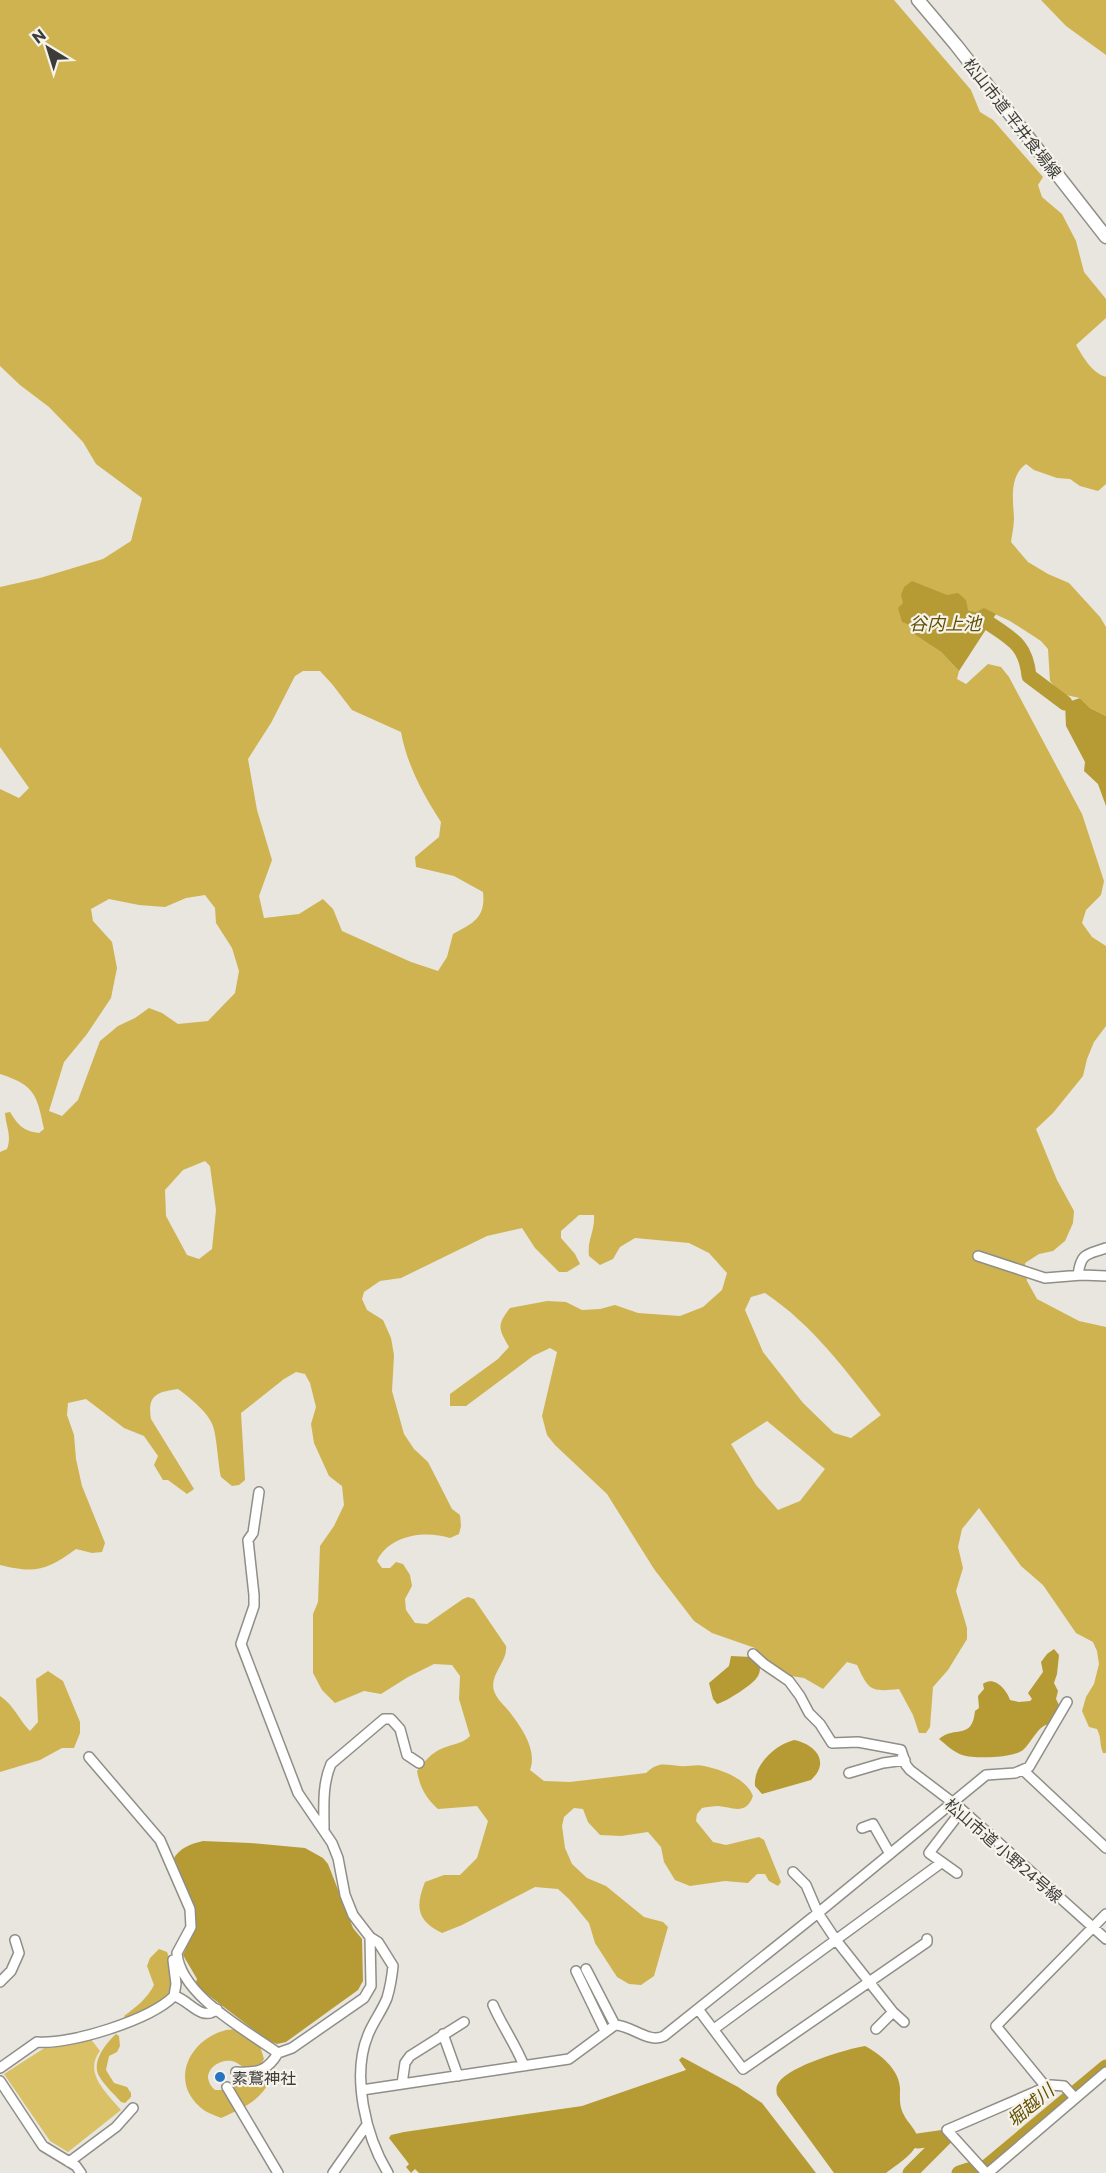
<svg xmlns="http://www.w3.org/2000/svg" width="1106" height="2173" font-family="Commissioner,'Noto Sans JP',sans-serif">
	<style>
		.green { fill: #dac166 }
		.forest { fill: #ceb350; fill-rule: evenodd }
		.water { fill: #b69b35 }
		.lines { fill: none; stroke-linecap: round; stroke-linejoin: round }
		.river { stroke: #b69b35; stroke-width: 15 }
		.minor-casing { stroke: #8f8e87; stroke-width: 12 }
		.tertiary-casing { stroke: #8f8e87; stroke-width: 15 }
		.minor { stroke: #fff; stroke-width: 9 }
		.tertiary { stroke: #fff; stroke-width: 12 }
		.poi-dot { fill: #2875c4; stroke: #f5f3ec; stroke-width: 2 }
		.labels { text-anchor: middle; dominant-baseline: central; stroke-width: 4.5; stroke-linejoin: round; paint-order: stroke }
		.street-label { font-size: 16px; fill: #3d3c39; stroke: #f5f3ec }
		.poi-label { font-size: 16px; fill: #3d3c39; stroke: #f5f3ec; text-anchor: start }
		.water-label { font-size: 18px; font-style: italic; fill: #645100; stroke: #f5f3ec }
	</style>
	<rect width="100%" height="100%" fill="#e8e6de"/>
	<path class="green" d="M90,2038L100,2051C83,2073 107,2093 121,2110L68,2152L50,2141L4,2074L46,2047L51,2048Z"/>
	<path class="forest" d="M0,0H894L971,90L980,112L993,120L1043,177L1038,185L1042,197L1062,214L1076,241L1084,272L1106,299V318L1076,345C1083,357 1092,373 1106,377V484L1098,491L1080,486L1070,479L1057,478L1034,470L1026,464C1009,476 1013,500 1014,518C1014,526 1012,534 1011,542L1028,562L1048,574L1069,583L1100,617L1106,627V716L1090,708L1080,698L1061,694L1050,681L1048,649L1041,641L1010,621L984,609L976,612L968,610L947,596L912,582L910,625L912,633L941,652L959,671L957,679L966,684L988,664L1001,667L1009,677L1082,814L1104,881L1101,895L1086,910L1082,923L1092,937L1106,946V1026L1094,1042L1087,1059L1083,1076L1053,1113L1036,1129L1057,1180L1074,1211L1073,1223L1065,1241L1053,1251L1039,1254L1025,1263L1027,1281L1037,1299L1079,1321L1106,1327V1753H1103C1099,1743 1102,1739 1097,1729L1089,1727L1082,1711L1086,1697L1094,1684L1099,1664L1097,1651L1093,1642L1076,1633L1043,1585L1021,1566L979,1508L962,1529L958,1547L963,1568L956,1591L967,1628V1639L948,1670L933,1687L930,1727L926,1733H919L913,1715L899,1689C871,1692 869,1691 857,1665L847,1662L823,1689L804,1678L791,1676L776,1668L768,1662L755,1648L712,1633L694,1621L654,1569L607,1494L555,1445L547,1435L542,1416L557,1352L550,1348L533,1356L466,1406H450V1394L498,1359L509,1347C498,1328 497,1325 510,1308L547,1301L566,1302L582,1310L600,1309L615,1305L638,1313L680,1316L703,1307L722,1290L727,1273L709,1253L689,1243L635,1238L620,1247L613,1259L600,1265L589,1256C587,1239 595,1232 594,1215H579L561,1231V1238L575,1254L580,1264L567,1272H559L535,1248L522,1228L487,1236L401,1278L380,1281L364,1292L362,1299L367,1310L383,1320L391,1338L394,1355L392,1391L404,1434L414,1449L428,1462L452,1509L460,1515L461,1526L459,1534L450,1538C425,1530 389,1535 377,1561L382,1568H390L396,1562L403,1564L410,1575L412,1586L405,1599L406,1610L415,1623L427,1624L463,1599L468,1597L474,1599L506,1646C508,1662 489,1674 494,1691C497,1699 502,1703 508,1710C520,1725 538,1750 530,1770L544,1781L570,1782L646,1773C659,1761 665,1765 680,1766C688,1767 696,1764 704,1766C722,1770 746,1778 753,1796C746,1816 732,1807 718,1806C713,1806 707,1807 702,1808L697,1814L696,1821L713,1842L726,1845L759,1837L764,1840L781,1882L778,1886L769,1881L765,1874H757L748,1883L725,1881L690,1886L675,1880L664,1862L661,1847L648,1832L621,1836L600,1835L588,1822L583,1809L574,1808L564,1817L562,1826L565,1848L572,1864L587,1878L606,1886L644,1917L663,1922L668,1927L654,1976L641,1985L629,1984L617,1977L595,1943L589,1923L569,1899L558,1889L535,1887L462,1925L442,1933C417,1921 415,1907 425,1882L444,1875H460L477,1858L488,1821L477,1806L438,1809C426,1798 420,1788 417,1771C424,1762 431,1753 443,1748C453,1744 462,1744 470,1736L459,1699L460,1676L452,1665L434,1664L408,1677L381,1694L364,1691L335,1703L322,1690L313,1673V1614L318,1602L320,1546L334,1526L344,1505L342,1486L329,1476L314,1443L311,1424L316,1407L310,1383L305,1374L296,1372L284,1379L241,1413L245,1480L239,1485L232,1486L221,1477C218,1464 217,1438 213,1426C208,1412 190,1398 178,1389C157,1392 147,1395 151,1419L194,1489L187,1494L168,1480H163L154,1465L158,1456L144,1436L124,1428L86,1399L68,1403L67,1415L74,1435L76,1459L82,1486L105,1543L102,1552L92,1553L76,1549C47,1570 36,1574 0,1565V1152L7,1149C12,1135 6,1127 5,1113L10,1112C18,1125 23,1131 39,1133L44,1129C37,1095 35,1085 0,1074V789L19,798L29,788L0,747V587L40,578L103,559L131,541L142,498L96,464L83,442L49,407L20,385L0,366ZM303,671H320L332,684L352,710L401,732C407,765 423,794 441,822L439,837L415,857L416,867L454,876L483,892C486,918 473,923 453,934L447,957L438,971L411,962L342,931L333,909L323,899L299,914L264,918L259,896L272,860L257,810L248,759L271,723L295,676ZM205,895L215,908L216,923L232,948L239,971L235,993L208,1021L178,1024L162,1013L149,1008L135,1018L118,1026L100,1041L78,1100L62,1116L49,1111L64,1062L87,1034L111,998L117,968L112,942L93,921L91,909L109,899L139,905L165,907L186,898ZM205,1161L210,1166L216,1210L212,1249L199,1259L187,1255L166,1216L165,1190L183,1170ZM765,1293C813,1325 846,1371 881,1415L851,1438L834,1433L803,1403L763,1352L745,1310L751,1297ZM767,1421L825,1469L800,1501L778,1510L756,1485L731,1444Z
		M1041,0H1106V55L1066,26Z
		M48,1671L63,1681L80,1722V1733L74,1748H62L40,1760L0,1772V1696C14,1705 19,1720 30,1731L38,1722L36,1679Z
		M159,1949L167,1952C184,1998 164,2002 126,2019L124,2016C136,2007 147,1999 154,1985L147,1966L150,1958Z
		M237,2029L260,2046L264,2059C262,2063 259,2068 254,2069C245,2071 240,2063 232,2061C222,2059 208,2066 208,2078C209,2083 211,2087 215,2090H226L244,2077L257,2076L263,2072H268L271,2076C264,2100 242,2108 221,2118C214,2115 205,2112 200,2107C170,2081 189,2041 223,2031C227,2029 233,2030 237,2029Z
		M116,2034L119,2036L120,2046L117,2052L109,2056L106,2070L114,2083L127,2087L131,2093V2097L125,2103L121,2102C114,2094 104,2085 99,2076C91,2062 106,2043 116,2034Z"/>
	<path class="water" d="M912,581L947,595L958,593L966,600L968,610L976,612L984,608L996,614L959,671L941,652L912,633L910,625L902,622L898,608L903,603L901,595L904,587Z
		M1080,698L1090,708L1106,716V806L1098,784L1084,771L1085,762L1066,726L1065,703Z
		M1054,1649L1059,1655L1057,1674L1054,1683L1058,1691L1056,1699L1060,1707L1050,1724C1038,1725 1032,1742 1023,1750C1013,1758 975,1759 962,1755C954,1752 946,1745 939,1739C955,1725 972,1741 975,1711L979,1708L978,1696L984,1689L983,1684C994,1675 1007,1690 1010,1700L1019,1702L1030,1701L1032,1699L1028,1693L1043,1672L1041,1662L1047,1654Z
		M731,1656L751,1657L760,1666C760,1670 760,1672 758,1676C754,1684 726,1702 717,1704L713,1699L709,1683L729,1666Z
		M794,1740C815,1744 831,1762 811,1780L762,1794L755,1786C753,1765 775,1745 794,1740Z
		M203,1841L250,1843L305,1848L323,1858L328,1864L353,1928L362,1939L363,1981L358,1990L286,2042L277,2044L267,2040L195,1985L197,1979L183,1955L194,1931L195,1913L173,1860C179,1848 190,1844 203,1841Z
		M865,2046C880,2054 899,2069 900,2088C900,2098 899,2106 904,2115C908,2124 921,2133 917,2144C912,2156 896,2165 886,2173H834L777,2095C776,2090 776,2086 779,2082C790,2066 846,2049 865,2046Z
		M682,2057L738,2087L762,2103L816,2173H419L415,2169L411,2173L406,2167L409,2164L389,2138L391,2135L404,2132L582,2106L686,2070L679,2060Z"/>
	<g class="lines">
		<path class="river" d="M990,624C1014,640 1026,646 1029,676L1065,703
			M910,2173L946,2137L918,2141
			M959,2173L968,2170
			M979,2173L1106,2067"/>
		<defs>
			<path id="minor" d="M978,1256L1045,1278L1082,1275L1106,1276
				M1078,1275C1081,1252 1087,1255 1106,1248
				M259,1492L253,1533L248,1540L254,1595V1606L241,1644L298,1793L332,1843L338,1858L345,1895L353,1915L370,1937L378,1942L393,1966C392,1976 390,1988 387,1998C382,2011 373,2022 368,2035C351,2076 366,2137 388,2173
				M753,1654L764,1664L789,1681L800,1696L809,1713L820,1724L832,1743L858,1742L901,1750L906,1765L910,1770L960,1808L1106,1939
				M89,1757L160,1840L190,1909L191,1927L177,1953C180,1995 246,2030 278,2053L292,2048L364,1998L371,1986L370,1937
				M1024,1771L1106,1848
				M849,1773L883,1763L905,1760
				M862,1828L873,1824L890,1854
				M324,1829C324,1807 322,1785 331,1764L384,1719H391L400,1729L407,1755L419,1763
				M793,1872L806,1885L818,1913L836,1940L893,2012L876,2029
				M957,1873L929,1853L962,1810
				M586,1969L615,2025
				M576,1971L605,2031
				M0,1982L11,1971L19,1953L15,1940
				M174,1996C189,1999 201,2023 217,2009
				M493,2005C502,2026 516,2045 524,2066
				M698,2009L743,2069L927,1942V1939
				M893,2012L904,2022
				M714,2029L941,1863
				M443,2034L458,2076
				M0,2068L37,2042C70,2045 150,2020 174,1996L176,1984L173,1960
				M236,2072C256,2073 267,2072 278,2053
				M0,2081L43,2146L76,2166L81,2173
				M402,2084L405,2063L410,2056L464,2022
				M227,2087L278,2173
				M1046,2087L996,2026L1106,1914
				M362,2090L569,2059L615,2025C631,2025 649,2044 664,2036L818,1913L986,1775L1015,1773L1029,1767L1067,1702
				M69,2162L116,2127L133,2108
				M333,2173L366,2126
				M986,2173L947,2130L1051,2085L1064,2086L1075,2098
				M988,2173L1106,2072"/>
			<path id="tertiary" d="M918,0L956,45L1106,237"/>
		</defs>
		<use href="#minor" class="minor-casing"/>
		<use href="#tertiary" class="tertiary-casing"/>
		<use href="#minor" class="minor"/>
		<use href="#tertiary" class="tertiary"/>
	</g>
	<circle class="poi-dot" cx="220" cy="2077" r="6"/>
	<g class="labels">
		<g class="street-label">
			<text transform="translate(1013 118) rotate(52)">松山市道 平井食場線</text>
			<text transform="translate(1004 1850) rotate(41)">松山市道 小野24号線</text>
		</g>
		<g class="poi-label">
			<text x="232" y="2077">素鵞神社</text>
		</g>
		<g class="water-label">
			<text x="945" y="623">谷内上池</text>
			<text transform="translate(1030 2105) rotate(-40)">堀越川</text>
		</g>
	</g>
	<g transform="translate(48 48) rotate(322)" stroke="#f5f3ec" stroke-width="4.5" paint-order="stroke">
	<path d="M0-4.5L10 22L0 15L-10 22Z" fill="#3d3c39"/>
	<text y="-9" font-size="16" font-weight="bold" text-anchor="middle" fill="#3d3c39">N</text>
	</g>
</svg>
